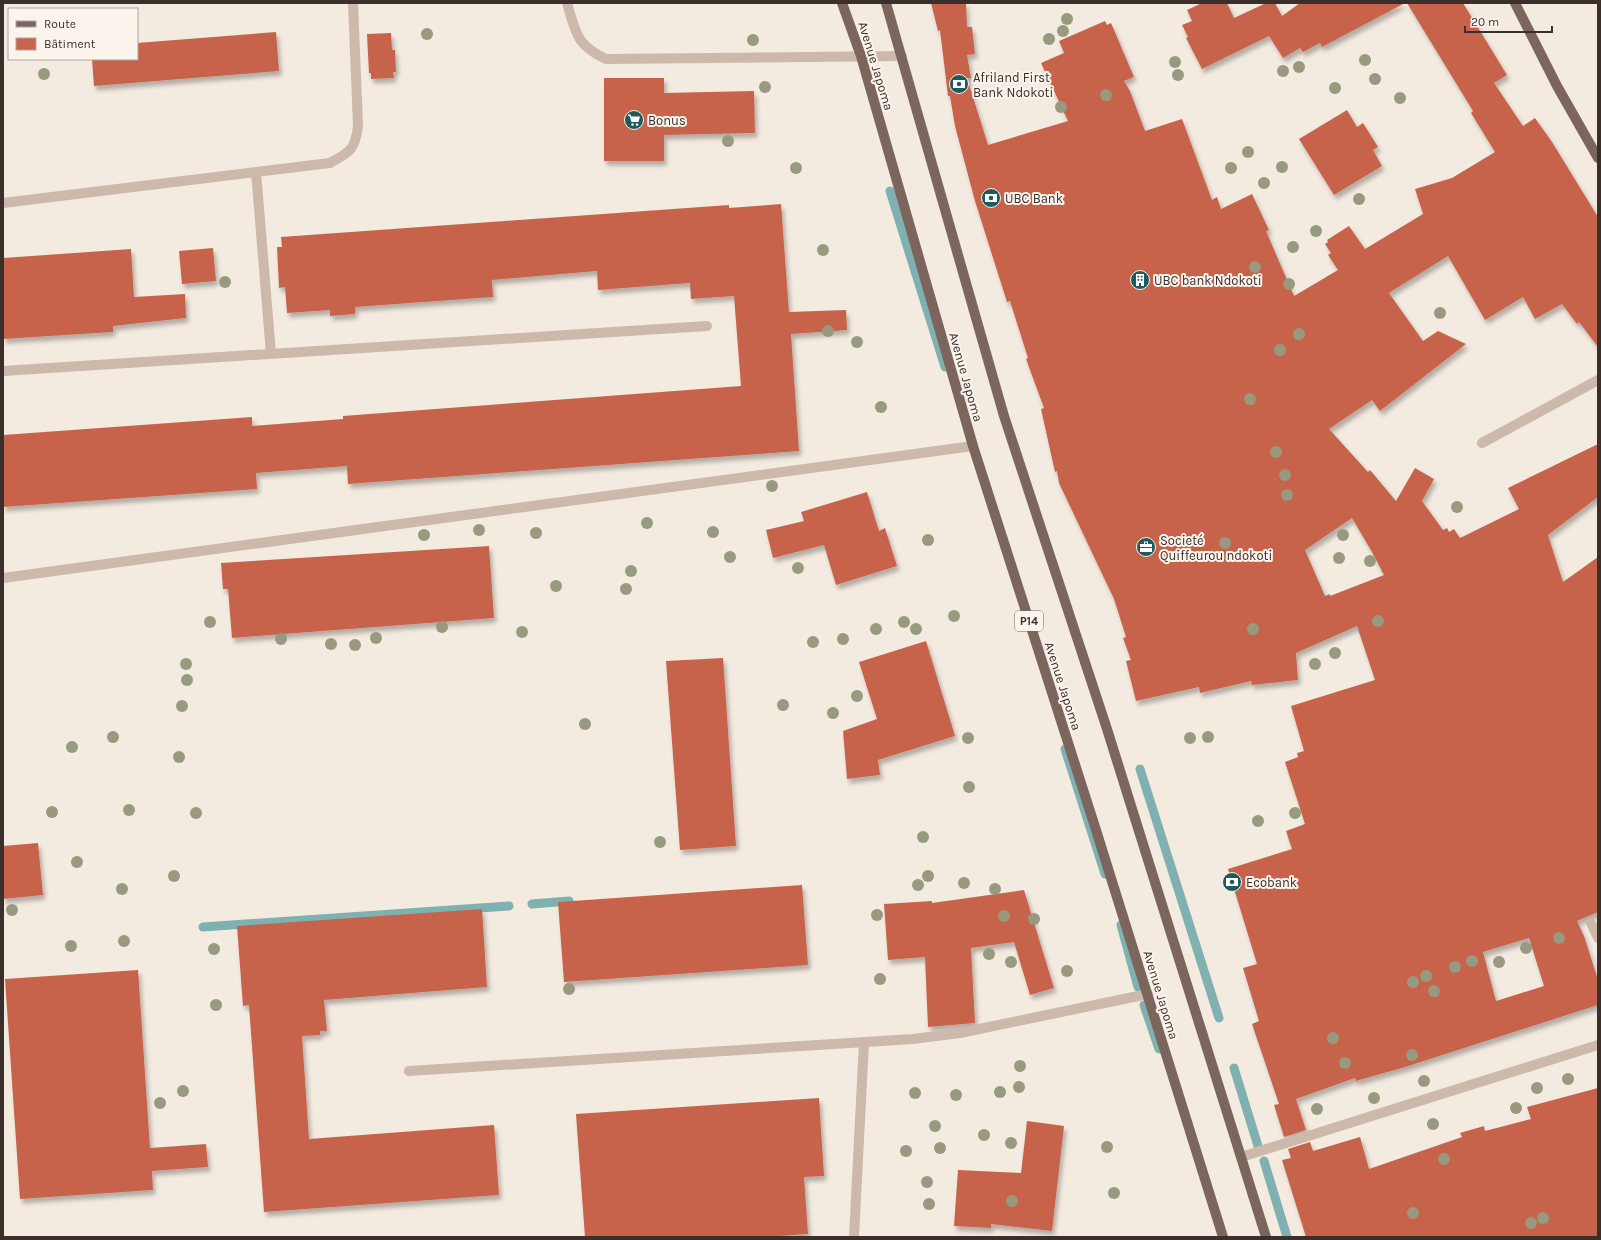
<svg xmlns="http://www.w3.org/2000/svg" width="1601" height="1240" font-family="Karla,sans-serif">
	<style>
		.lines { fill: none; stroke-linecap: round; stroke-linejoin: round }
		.stream { stroke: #7fb1b1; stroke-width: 9 }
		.building { fill: #c7644b; fill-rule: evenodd; filter: url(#shadow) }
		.service { stroke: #ccb9ab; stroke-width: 10 }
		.minor { stroke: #ccb9ab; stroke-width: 10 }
		.primary { stroke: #7c655c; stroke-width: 10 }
		.tree { fill: #979a7e }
		.labels { text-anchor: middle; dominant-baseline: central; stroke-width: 4; stroke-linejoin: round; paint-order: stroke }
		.shield { fill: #fbf4ed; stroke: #746a65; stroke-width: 1 }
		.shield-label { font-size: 12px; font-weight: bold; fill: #3a2f2b }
		.street-label { font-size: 13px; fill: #3a2f2b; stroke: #fbf4ed }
		.poi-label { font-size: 13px; fill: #3a2f2b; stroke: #fbf4ed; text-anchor: start }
	</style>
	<defs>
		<filter id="shadow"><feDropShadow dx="2.5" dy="4.5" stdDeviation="2" flood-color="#0004"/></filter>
	</defs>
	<rect width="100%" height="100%" fill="#f3eae0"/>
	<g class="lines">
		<path class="stream" d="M890,191L945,367
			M1065,749L1105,874
			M1140,769L1219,1018
			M532,904L569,901
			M1121,925L1138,987
			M203,927L509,906
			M1144,1005L1159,1049
			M1234,1068L1258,1146
			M1264,1161L1287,1237"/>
	</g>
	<path class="building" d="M931,3H966L967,27H972L975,54L967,55L971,78H967L988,145L1068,121L1041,63L1064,53L1059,41L1105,21L1107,25L1111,23L1134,77L1124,81L1130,91L1145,131L1182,119L1212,200L1217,197L1221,209L1252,194L1269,230L1266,231L1294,296L1338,270L1328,255L1331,253L1325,244L1328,242L1327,240L1349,226L1365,249L1423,214L1415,189L1452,178L1495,152L1471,113L1473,111L1407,3H1463L1507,75L1494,83L1523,126L1535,118L1552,142L1598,217V347L1579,322L1577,324L1562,304L1535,319L1523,297L1485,320L1448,256L1389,293L1423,341L1438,331L1466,344L1380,411L1372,400L1329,429L1368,472L1370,470L1396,501L1415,468L1434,479L1422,501L1443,530L1447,528L1449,532L1454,529L1460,538L1519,509L1508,488L1598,444V497L1548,535L1563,582L1598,557V912L1577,921L1584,936L1598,980V1005L1405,1067L1356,1081L1355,1078L1296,1099L1306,1130L1284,1137L1274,1105L1279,1104L1252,1024L1259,1021L1243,968L1257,964L1228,869L1292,849L1286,831L1305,824L1285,762L1298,757L1297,753L1304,751L1291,706L1375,680L1357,626L1296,653L1298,680L1252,685L1251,681L1200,693L1199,687L1136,701L1126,661L1131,660L1123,638L1126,637L1114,599L1059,483L1057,471L1055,472L1041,409L1044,408L1026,359L1028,358L1010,301L1007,302L975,201L955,126L950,96H948L940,30L938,31ZM1352,518L1372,552L1384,575L1330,596V594L1325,596L1305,550ZM1529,938L1544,986L1496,1001L1483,952Z
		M1202,3H1227L1234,18L1266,3H1275L1282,16L1300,3H1405L1322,47L1320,43L1303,52L1300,48L1283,58L1269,36L1202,69L1186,38L1188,37L1182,25L1192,21L1187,10Z
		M276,32L279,71L94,86L92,59H137V43Z
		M391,33L392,50H395L396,72H393L394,78L371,79V73H369L367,34Z
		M604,78H664V93L754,91L755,133L664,135V161H604Z
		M1347,110L1357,127L1363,123L1378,147L1373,150L1382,166L1334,195L1299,139Z
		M781,204L789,312L846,310L847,330L791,334L799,451L348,484L347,466L256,473L257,489L3,507V435L252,417V426L343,419V416L741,386L734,296L691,299L690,283L598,290L597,271L492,280L493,297L355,307V314L330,316V310L287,313L285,287L279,288L277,247H282L281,237L729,205V208Z
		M213,248L216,281L182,284L179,251Z
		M131,249L134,297L185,294L186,318L113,326V332L3,339V258Z
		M867,492L879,531L885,528L897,566L836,585L824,545L773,558L766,530L804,521L801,512Z
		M489,546L494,618L232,638L228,589H223L221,563Z
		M926,641L955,736L878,760L880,775L847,779L843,731L877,719L859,662Z
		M723,658L736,846L680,850L666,661Z
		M38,843L43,895L3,899V846Z
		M802,885L808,965L564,982L558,902Z
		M1024,890L1054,988L1030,995L1014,942L971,948L975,1023L928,1027L925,957L888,960L884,904L932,901V903Z
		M482,909L487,987L324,1000L327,1031H320V1035L302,1036L309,1139L494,1125L499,1195L264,1212L249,1005L243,1006L237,926Z
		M138,970L150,1148L206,1144L208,1167L152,1171L153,1190L20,1199L5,979Z
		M1598,1088V1237H1306L1282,1160L1291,1158L1288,1149L1310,1142L1313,1151L1360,1137L1369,1169L1462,1137L1460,1133L1484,1126L1485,1131L1531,1119L1527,1107Z
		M819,1098L824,1176L804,1177L808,1234L766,1237H585L576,1114Z
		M1027,1121L1064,1126L1052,1231L991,1224V1228L954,1226L958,1170L1021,1173Z"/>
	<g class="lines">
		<path class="service" d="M567,3C576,33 576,45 606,59L902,56
			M256,172L271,354
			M3,203L330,163C350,152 355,150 358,126L353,3
			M3,371L707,326
			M1482,443L1598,380
			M3,578L973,446
			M409,1071L913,1039L960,1033L1148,994
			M854,1237L864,1042"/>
		<path class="minor" d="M1591,923L1598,938
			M1241,1157L1598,1045"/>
		<path class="primary" d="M842,3L861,56L973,446L1096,830L1223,1237
			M886,3L1004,416L1107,729L1266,1237
			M1515,3L1557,86L1598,158"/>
	</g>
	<g class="tree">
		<circle cx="1067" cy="19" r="6"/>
		<circle cx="1063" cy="31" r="6"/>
		<circle cx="427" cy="34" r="6"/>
		<circle cx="1049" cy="39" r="6"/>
		<circle cx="753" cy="40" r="6"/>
		<circle cx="1365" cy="60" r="6"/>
		<circle cx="1175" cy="62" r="6"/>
		<circle cx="1299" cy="67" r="6"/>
		<circle cx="1283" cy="71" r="6"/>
		<circle cx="44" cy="74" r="6"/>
		<circle cx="1178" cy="75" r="6"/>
		<circle cx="1375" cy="79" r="6"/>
		<circle cx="765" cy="87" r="6"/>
		<circle cx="1335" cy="88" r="6"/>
		<circle cx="1106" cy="95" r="6"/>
		<circle cx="1400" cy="98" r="6"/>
		<circle cx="1061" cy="107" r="6"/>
		<circle cx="728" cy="141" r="6"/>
		<circle cx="1248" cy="152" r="6"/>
		<circle cx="1282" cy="167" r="6"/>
		<circle cx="796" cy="168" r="6"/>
		<circle cx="1231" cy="168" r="6"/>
		<circle cx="1264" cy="183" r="6"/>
		<circle cx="1359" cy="199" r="6"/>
		<circle cx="1316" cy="231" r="6"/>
		<circle cx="1293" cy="247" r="6"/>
		<circle cx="823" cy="250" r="6"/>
		<circle cx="1255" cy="267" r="6"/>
		<circle cx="225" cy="282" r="6"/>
		<circle cx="1289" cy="284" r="6"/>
		<circle cx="1440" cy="313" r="6"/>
		<circle cx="828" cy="331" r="6"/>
		<circle cx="1299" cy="334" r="6"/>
		<circle cx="857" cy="342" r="6"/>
		<circle cx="1280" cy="350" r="6"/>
		<circle cx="1250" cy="399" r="6"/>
		<circle cx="881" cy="407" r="6"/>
		<circle cx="1276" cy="452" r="6"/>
		<circle cx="1285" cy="475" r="6"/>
		<circle cx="772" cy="486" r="6"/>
		<circle cx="1287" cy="495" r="6"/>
		<circle cx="1457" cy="507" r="6"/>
		<circle cx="647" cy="523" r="6"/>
		<circle cx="479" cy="530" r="6"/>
		<circle cx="713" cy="532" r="6"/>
		<circle cx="536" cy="533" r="6"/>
		<circle cx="424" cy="535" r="6"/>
		<circle cx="1343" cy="535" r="6"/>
		<circle cx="928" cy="540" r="6"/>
		<circle cx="1225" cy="543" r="6"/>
		<circle cx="730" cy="557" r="6"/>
		<circle cx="1339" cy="558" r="6"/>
		<circle cx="1370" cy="561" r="6"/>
		<circle cx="798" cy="568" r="6"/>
		<circle cx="631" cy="571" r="6"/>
		<circle cx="556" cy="586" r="6"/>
		<circle cx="626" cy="589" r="6"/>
		<circle cx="954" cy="616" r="6"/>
		<circle cx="1378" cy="621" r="6"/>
		<circle cx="210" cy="622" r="6"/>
		<circle cx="904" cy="622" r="6"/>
		<circle cx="442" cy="627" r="6"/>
		<circle cx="876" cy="629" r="6"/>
		<circle cx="916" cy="629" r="6"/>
		<circle cx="1253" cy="629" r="6"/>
		<circle cx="522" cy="632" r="6"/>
		<circle cx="376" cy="638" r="6"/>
		<circle cx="281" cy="639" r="6"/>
		<circle cx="843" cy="639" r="6"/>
		<circle cx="813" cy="642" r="6"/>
		<circle cx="331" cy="644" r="6"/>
		<circle cx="355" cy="645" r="6"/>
		<circle cx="1335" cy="653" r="6"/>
		<circle cx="186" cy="664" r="6"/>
		<circle cx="1315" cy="664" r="6"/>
		<circle cx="187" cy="680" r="6"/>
		<circle cx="857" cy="696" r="6"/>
		<circle cx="783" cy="705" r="6"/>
		<circle cx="182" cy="706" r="6"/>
		<circle cx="833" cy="713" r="6"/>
		<circle cx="585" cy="724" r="6"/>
		<circle cx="113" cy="737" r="6"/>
		<circle cx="1208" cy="737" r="6"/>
		<circle cx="968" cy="738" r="6"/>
		<circle cx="1190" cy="738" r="6"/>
		<circle cx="72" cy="747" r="6"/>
		<circle cx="179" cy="757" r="6"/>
		<circle cx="969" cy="787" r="6"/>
		<circle cx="129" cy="810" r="6"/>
		<circle cx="52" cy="812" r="6"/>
		<circle cx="196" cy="813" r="6"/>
		<circle cx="1295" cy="813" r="6"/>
		<circle cx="1258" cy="821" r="6"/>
		<circle cx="923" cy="837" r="6"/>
		<circle cx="660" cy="842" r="6"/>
		<circle cx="77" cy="862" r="6"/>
		<circle cx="174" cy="876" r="6"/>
		<circle cx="928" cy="876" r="6"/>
		<circle cx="964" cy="883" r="6"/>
		<circle cx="918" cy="885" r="6"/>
		<circle cx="122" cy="889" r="6"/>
		<circle cx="995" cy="889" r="6"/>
		<circle cx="12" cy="910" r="6"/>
		<circle cx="877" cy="915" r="6"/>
		<circle cx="1004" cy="916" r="6"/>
		<circle cx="1034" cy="919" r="6"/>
		<circle cx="1559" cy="938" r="6"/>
		<circle cx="124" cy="941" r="6"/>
		<circle cx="71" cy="946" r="6"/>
		<circle cx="1526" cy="948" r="6"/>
		<circle cx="214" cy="949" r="6"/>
		<circle cx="989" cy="954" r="6"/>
		<circle cx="1472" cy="961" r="6"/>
		<circle cx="1011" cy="962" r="6"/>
		<circle cx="1499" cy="962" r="6"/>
		<circle cx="1455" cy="967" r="6"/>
		<circle cx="1067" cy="971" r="6"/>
		<circle cx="1426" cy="976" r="6"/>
		<circle cx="880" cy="979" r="6"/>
		<circle cx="1413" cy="982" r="6"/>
		<circle cx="569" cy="989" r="6"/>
		<circle cx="1434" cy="991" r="6"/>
		<circle cx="216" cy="1005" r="6"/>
		<circle cx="1333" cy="1038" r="6"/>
		<circle cx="1412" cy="1055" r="6"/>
		<circle cx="1345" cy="1063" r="6"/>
		<circle cx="1020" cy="1066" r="6"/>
		<circle cx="1568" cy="1079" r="6"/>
		<circle cx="1424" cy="1081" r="6"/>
		<circle cx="1019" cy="1087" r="6"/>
		<circle cx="1537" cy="1088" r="6"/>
		<circle cx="183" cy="1091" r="6"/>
		<circle cx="1000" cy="1092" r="6"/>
		<circle cx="915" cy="1093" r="6"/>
		<circle cx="956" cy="1095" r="6"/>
		<circle cx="1374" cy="1098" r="6"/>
		<circle cx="160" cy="1103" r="6"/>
		<circle cx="1516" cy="1108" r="6"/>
		<circle cx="1317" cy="1109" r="6"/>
		<circle cx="1433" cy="1124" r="6"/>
		<circle cx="935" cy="1126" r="6"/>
		<circle cx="984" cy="1135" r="6"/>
		<circle cx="1011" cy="1143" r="6"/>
		<circle cx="1107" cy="1147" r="6"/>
		<circle cx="940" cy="1148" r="6"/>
		<circle cx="906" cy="1151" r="6"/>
		<circle cx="1444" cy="1159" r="6"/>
		<circle cx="927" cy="1182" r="6"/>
		<circle cx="1114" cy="1193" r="6"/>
		<circle cx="1012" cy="1201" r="6"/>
		<circle cx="929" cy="1204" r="6"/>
		<circle cx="1413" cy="1213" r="6"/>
		<circle cx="1543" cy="1218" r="6"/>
		<circle cx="1531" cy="1223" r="6"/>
	</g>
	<defs>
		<symbol id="bank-disc" viewBox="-11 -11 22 22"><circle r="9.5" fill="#1f5b5c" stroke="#fbf4ed"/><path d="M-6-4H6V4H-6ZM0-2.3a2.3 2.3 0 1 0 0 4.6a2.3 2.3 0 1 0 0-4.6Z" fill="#fff"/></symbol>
		<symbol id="supermarket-disc" viewBox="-11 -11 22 22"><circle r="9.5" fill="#1f5b5c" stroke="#fbf4ed"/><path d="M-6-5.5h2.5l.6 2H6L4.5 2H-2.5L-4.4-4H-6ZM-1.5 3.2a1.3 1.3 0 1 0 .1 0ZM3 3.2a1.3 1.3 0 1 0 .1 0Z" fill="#fff"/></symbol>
		<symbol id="building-disc" viewBox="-11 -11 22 22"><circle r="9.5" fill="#1f5b5c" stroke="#fbf4ed"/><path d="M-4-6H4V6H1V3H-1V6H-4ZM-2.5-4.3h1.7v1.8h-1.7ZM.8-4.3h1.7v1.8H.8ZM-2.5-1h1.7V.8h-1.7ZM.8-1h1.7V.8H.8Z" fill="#fff"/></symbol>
		<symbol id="office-disc" viewBox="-11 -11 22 22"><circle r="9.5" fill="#1f5b5c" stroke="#fbf4ed"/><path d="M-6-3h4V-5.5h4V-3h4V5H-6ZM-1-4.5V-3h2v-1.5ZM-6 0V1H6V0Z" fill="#fff"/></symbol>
	</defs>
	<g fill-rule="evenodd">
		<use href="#bank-disc" x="948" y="73" width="22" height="22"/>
		<use href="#supermarket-disc" x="623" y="109" width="22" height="22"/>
		<use href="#bank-disc" x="980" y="187" width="22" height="22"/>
		<use href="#building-disc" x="1129" y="269" width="22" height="22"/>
		<use href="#office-disc" x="1135" y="536" width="22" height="22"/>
		<use href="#bank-disc" x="1221" y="871" width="22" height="22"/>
	</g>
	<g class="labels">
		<rect class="shield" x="1015" y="611" width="28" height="20" rx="3"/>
		<g class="shield-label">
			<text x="1029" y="621">P14</text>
		</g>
		<g class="street-label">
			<text transform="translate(876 66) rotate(73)">Avenue Japoma</text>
			<text transform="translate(966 377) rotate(74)">Avenue Japoma</text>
			<text transform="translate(1063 686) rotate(72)">Avenue Japoma</text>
			<text transform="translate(1161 995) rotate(73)">Avenue Japoma</text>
		</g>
		<g class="poi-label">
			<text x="973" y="77">Afriland First<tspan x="973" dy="15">Bank Ndokoti</tspan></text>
			<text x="648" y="120">Bonus</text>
			<text x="1005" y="198">UBC Bank</text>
			<text x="1154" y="280">UBC bank Ndokoti</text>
			<text x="1160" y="540">Societé<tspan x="1160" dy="15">Quiffeurou ndokoti</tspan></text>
			<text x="1246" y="882">Ecobank</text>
		</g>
	</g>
	<rect width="1601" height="1240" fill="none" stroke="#3a2f2b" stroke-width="8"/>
	<rect x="8" y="8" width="130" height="52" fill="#fbf4ed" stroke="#aea59f"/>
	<rect x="16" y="21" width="20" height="6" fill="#7c655c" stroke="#aea59f"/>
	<text x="44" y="28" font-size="12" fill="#3a2f2b">Route</text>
	<rect x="16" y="38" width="20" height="12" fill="#c7644b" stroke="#aea59f"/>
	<text x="44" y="48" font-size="12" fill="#3a2f2b">Bâtiment</text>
	<path d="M1465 26v6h87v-6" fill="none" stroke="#3a2f2b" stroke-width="2"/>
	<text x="1471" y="26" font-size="12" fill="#3a2f2b" stroke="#fbf4ed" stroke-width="3" paint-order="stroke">20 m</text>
</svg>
